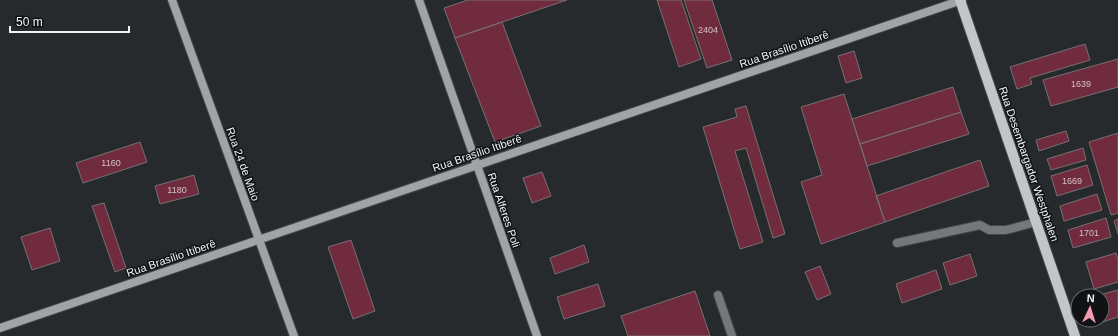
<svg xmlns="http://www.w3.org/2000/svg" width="1118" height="336" viewBox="0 0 1118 336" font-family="Arial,sans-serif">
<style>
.building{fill:#712b3f;stroke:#767071}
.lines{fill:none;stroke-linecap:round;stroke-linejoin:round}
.lane-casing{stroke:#434649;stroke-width:10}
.secondary-casing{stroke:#434649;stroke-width:10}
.primary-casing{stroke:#434649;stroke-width:12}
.lane{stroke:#757779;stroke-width:8}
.secondary{stroke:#a0a4a6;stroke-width:8}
.primary{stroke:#c1c6c9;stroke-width:10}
.labels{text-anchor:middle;stroke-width:3;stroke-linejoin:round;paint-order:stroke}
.number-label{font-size:9px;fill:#d2c2c8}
.street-label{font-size:11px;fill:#f2f5f6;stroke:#101214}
</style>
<rect width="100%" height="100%" fill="#262a2d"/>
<path class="building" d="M468,0H567L455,38L444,8Z
M657,0H681L701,59L679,67Z
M684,0H712L732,60L707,68Z
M502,22L541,126L495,142L455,38Z
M1085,44L1090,60L1030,78L1032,84L1017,89L1010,67Z
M854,51L862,78L846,83L838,56Z
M1118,59V87L1051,106L1043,80Z
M953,87L961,112L860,144L852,119Z
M844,94L885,222L821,244L801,182L822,175L801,107Z
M746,106L785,234L773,238L746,148L735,151L763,242L740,249L703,127L737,117L735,109Z
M961,112L969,134L867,166L860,144Z
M1066,131L1069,141L1039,151L1036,140Z
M1118,133V213L1111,215L1089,142Z
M140,142L147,162L83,183L76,163Z
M1083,148L1086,160L1051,170L1047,159Z
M980,160L989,186L885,222L876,196Z
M1087,165L1093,185L1057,196L1051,176Z
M542,172L551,196L532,203L523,178Z
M194,175L199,194L160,204L155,186Z
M1097,194L1102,210L1064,221L1060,206Z
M104,203L126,268L115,272L92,206Z
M1106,218L1111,237L1073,248L1068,230Z
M1118,219V234L1114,221Z
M50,228L60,261L32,270L21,237Z
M351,240L375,311L353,319L328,247Z
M584,245L589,262L555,274L550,258Z
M1116,253L1118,260V282L1094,289L1086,262Z
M970,254L977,276L950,285L943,263Z
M820,266L831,294L817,300L805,272Z
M936,270L942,289L902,303L896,284Z
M598,284L605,306L564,319L557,297Z
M1118,290V317L1099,323L1098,320H1102V296H1096Z
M695,291L710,336H628L621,316Z"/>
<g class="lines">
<g class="lane-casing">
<path id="lane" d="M897,243L980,225L989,230H1006L1036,222
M718,295L732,336"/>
</g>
<g class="secondary-casing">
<path id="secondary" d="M172,0L294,336
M419,0L537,336
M0,328L962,0"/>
</g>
<g class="primary-casing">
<path id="primary" d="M960,0L1075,336"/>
</g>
<use href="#lane" class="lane"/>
<use href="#secondary" class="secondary"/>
<use href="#primary" class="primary"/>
</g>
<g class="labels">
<g class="number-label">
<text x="708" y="33">2404</text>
<text x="1081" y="87">1639</text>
<text x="111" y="166">1160</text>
<text x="1072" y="184">1669</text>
<text x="177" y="193">1180</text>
<text x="1089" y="236">1701</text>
</g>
<g class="street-label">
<text transform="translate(784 49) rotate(-19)" y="4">Rua Brasílio Itiberê</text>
<text transform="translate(477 153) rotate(-19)" y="4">Rua Brasílio Itiberê</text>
<text transform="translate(243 164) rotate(70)" y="4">Rua 24 de Maio</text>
<text transform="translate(1029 164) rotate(71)" y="4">Rua Desembargador Westphalen</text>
<text transform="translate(504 210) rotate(71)" y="4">Rua Alferes Poli</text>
<text transform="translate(171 258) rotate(-19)" y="4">Rua Brasílio Itiberê</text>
</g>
</g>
<g transform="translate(1090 308) rotate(4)"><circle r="19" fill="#101214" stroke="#6a6d6e"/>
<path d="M0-3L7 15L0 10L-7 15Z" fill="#f29aaf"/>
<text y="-6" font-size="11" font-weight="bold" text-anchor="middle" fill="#f2f5f6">N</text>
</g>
<path d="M10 26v6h119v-6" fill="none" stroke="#f2f5f6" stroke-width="2"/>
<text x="16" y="26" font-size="12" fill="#f2f5f6" stroke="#101214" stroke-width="3" paint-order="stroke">50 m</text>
</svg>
